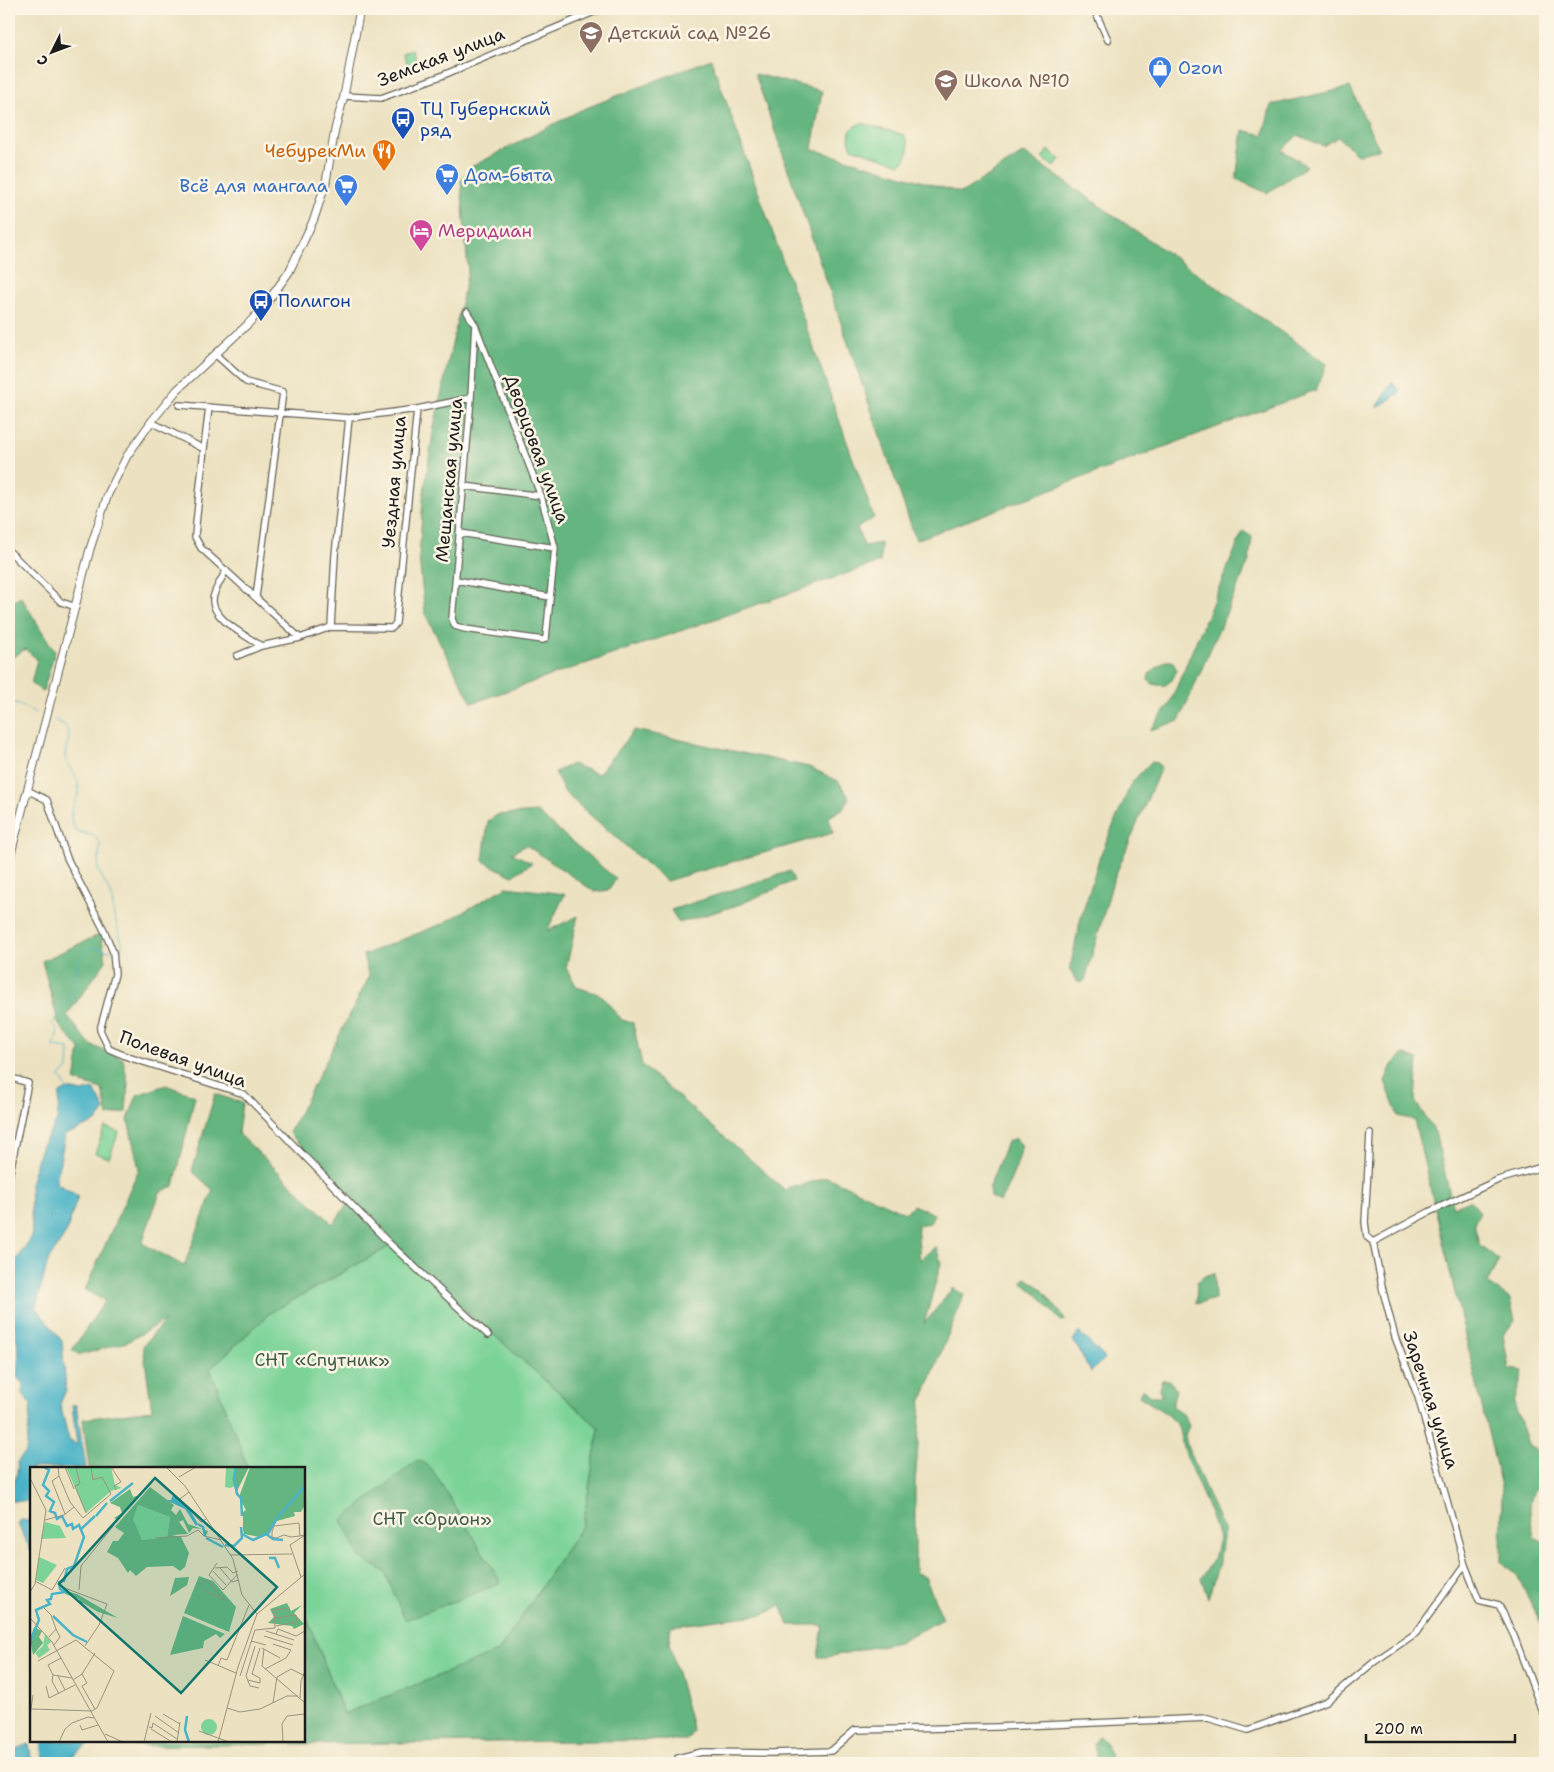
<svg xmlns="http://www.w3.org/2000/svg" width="1554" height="1772" viewBox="0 0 1554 1772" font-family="'Shantell Sans',sans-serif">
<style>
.green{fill:#7cd398;stroke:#4c785a}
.forest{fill:#65b580;stroke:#40684e}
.water{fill:#49b3c7;stroke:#326872}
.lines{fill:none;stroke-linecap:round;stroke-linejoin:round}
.stream{stroke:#49b3c7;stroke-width:1}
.river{stroke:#49b3c7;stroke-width:9}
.minor-casing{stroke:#656156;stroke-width:8}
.tertiary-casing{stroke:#656156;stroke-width:9}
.minor{stroke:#fff;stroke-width:5.5}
.tertiary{stroke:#fff;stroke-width:7}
.labels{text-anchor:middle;stroke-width:5;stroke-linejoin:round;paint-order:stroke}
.education-label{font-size:18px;fill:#785e54;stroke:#fcf5e5;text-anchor:start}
.street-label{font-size:18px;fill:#1c1c1c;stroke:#fcf5e5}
.shop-label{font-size:18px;fill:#366cbe;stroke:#fcf5e5;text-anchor:start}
.transit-label{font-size:18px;fill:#164399;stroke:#fcf5e5;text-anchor:start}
.food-label{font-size:18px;fill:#c56008;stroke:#fcf5e5;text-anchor:end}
.hotel-label{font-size:18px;fill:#b23c85;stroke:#fcf5e5;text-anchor:start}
.park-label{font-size:18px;fill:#3e5c47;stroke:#fcf5e5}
.inset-river{fill:none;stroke:#49b3c7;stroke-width:2.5}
.inset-road{fill:none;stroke:#99937f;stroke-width:1}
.view{fill:#0f766e;fill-opacity:0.15;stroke:#0f766e;stroke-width:2.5}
.inset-edge{fill:none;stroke:#1c1c1c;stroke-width:2.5}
</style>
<rect width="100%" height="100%" fill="#fcf5e5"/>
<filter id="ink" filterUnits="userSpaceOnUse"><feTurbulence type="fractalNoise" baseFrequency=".02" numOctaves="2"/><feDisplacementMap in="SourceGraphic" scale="10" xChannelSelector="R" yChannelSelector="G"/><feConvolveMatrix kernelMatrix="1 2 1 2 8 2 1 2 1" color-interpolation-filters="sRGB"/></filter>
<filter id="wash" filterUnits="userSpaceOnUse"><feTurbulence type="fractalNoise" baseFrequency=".0096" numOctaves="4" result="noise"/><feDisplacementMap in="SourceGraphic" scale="20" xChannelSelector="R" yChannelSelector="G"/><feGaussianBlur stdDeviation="1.12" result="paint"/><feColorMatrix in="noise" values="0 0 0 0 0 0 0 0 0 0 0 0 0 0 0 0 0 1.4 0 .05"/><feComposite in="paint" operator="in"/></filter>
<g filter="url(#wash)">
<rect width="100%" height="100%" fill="#ece2c1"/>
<path class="green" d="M412,49L418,64L409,68L403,53Z
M862,123L904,135C911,146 910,156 900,164L852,148L849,140L850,131L855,126Z
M1048,150L1060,159L1054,167L1042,158Z
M105,1127L119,1132L109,1158L95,1153Z
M392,1245L599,1428L583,1524L495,1657L344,1714L304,1611V1468H248L210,1369L270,1313Z"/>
<path class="forest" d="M711,59L874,518L857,528L864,546L881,543L880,562L472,703L425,614L419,558L423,498L434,427L468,271L461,181L471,167L581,110Z
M755,74L822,91L812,149L961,193L1024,153L1327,364L1316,390L916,540Z
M1350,87L1379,149L1358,155L1338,137L1323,146L1298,135L1282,150L1307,166L1267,193L1236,179L1243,130L1263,135L1271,105Z
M1243,531L1252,537L1249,561L1179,721L1150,730L1169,705Z
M21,597L55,652L43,691L31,684L37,659L25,649L9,660V604Z
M1165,661H1172L1177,670L1172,680L1164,686L1153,684L1148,680L1149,674Z
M634,730L809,767L838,781L849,797L844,808L829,817L833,833L666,881L565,793L555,772L572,764L598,774Z
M1151,762L1157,763L1161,767L1113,881L1085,980L1081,983L1076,981L1070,969L1080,921L1100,856L1132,782Z
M537,812L616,879L608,890L595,892L526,845L512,853L532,863L512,876L483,861L488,821L497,815Z
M790,871L794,881L738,905L679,923L671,910Z
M506,887L565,894L547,931L578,916L566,968L577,987L601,995L622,1020L633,1023L642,1065L785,1190L827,1177L905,1213L913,1205L934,1214L930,1223L917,1225L920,1260L936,1246L941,1263L924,1324L953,1288L964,1295L921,1403L915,1484V1572L925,1577L943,1619L898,1642L827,1657H818L823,1625H789L781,1605L765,1614L671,1626L669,1643L693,1731L687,1740L117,1746V1741H304V1611L344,1714L499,1651L583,1524L599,1428L392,1245L270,1313L210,1369L248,1468H89L83,1419L152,1410L143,1346L165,1320L127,1342L80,1355L72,1350L105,1301L85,1290L139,1169L128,1120L137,1095L166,1085L195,1096L174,1186L160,1192L142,1243L184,1266L213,1190L192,1171L215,1094L242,1103L238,1133L333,1224L352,1198L289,1133L369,977L363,955L444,923Z
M101,934L106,961L67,1015L89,1044L123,1059L128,1084L126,1112L108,1116L102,1089L75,1081L80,1049L59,1025L42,961Z
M1403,1054L1418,1060L1415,1101L1435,1132L1453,1207L1470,1200L1480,1212L1474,1223L1479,1244L1499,1260L1487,1283L1510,1299L1515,1321L1503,1335L1509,1369L1523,1371L1514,1403L1528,1444L1542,1455H1545V1480C1524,1494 1530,1516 1534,1537L1545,1542V1632L1516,1573L1501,1562L1502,1491L1414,1120L1398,1116L1385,1081L1392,1065Z
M1015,1138L1021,1144C1023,1155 1006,1191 1000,1202L990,1197L989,1187L1007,1142Z
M1214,1273L1215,1299L1196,1304L1197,1282L1205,1276Z
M1026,1278L1041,1288L1066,1320L1061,1321C1046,1305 1040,1295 1021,1282Z
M1162,1380H1170L1176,1390L1173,1400V1407L1183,1414L1189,1426L1185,1435L1187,1446L1224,1531L1220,1559L1208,1599L1201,1578L1214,1559L1219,1538L1207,1505L1185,1455L1178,1426L1165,1413L1139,1396L1142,1389L1150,1396H1162L1159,1389Z
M418,1461L423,1462L432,1469L500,1581L499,1584L405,1620L385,1572L360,1557L342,1520L415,1462Z
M1099,1736L1104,1740L1113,1763H1098L1094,1744Z"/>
<path class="water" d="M1392,382L1401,392L1377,408Z
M67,1089L83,1092L94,1089L105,1110L96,1122L65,1135L56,1183L78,1196L66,1233L48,1261L36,1307L62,1341L66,1390L60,1404L69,1440L77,1445L72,1405H76L86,1468H31V1501H9C9,1487 20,1476 17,1462L26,1452L31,1405L22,1392L23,1384L17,1377L19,1351L9,1299V1272L32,1236L30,1184L41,1147L57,1121L60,1093Z
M1079,1332L1105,1358L1091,1372L1073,1340Z
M21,1520L31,1521V1551L18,1524Z
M41,1741H92L73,1756L71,1763H53L43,1760Z
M29,1744L32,1763H9V1752Z"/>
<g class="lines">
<path class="stream" d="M9,690L13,702L36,713
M55,720L65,725C66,728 69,732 69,736C69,742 65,749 65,755C66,766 75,773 78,783C83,802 62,807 76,831L95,836L100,844L98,870L112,896L114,916L123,946L119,951H114
M67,1089L60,1076L68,1069L69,1049L54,1047L58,1030L52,1024L69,998L74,985L79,961L91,947L110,951"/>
<path class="river" d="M1491,1763L1494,1760L1499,1763"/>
</g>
</g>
<g filter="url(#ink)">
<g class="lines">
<g class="minor-casing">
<path id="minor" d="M1094,9L1108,40
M344,96L381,98L441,76L601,9
M467,312L475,325L541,496L555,548L546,638L543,640L465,629L455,626L452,619L471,398L475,325
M215,354L246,382L283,392L256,597
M179,405L349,418L417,409L396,623L392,628L331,627L300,638L261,646L237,656
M417,409L471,398
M151,422L204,449L196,524L195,537L201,548L300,638
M204,449L209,407
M464,486L541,496
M460,533L555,548
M9,551L61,602L76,607
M226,570C222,579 214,590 213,599C211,619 247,636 261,646
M456,580L550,597
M331,627L335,555L349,418
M27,790L47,800L67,858L104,930L113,952L115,974L100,1030L109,1049L128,1057L244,1094L388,1242L488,1335
M9,1077L28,1083L9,1177
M1370,1133L1365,1222L1367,1237L1373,1242
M1545,1166L1498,1180L1429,1212L1373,1242L1383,1291L1395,1337L1418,1397L1465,1565L1479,1600L1499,1605L1514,1636L1539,1703L1545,1716
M678,1758L702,1752L772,1753L831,1751L855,1730L996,1727L1208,1718L1248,1730L1327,1701L1374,1662L1416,1633L1465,1565"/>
</g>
<g class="tertiary-casing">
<path id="tertiary" d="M9,861L90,549L108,494L127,456L151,422L177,390L247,325L263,308L289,272L314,219L326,182L335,129L344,96L360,9"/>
</g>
<use href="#minor" class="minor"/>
<use href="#tertiary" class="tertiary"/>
</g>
</g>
<defs>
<g id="school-pin" transform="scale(1.25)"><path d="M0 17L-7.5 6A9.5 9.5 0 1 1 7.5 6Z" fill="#8d6e63" stroke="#fcf5e5"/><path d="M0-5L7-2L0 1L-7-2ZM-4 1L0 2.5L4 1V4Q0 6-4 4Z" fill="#fff"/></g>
<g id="shop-pin" transform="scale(1.25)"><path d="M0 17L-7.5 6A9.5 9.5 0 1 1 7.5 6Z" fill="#3f7fe0" stroke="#fcf5e5"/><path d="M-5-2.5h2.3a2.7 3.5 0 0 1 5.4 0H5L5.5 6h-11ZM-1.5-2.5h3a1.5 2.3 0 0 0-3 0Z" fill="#fff"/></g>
<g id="bus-pin" transform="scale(1.25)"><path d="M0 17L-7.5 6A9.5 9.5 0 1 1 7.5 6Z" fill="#1a4fb4" stroke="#fcf5e5"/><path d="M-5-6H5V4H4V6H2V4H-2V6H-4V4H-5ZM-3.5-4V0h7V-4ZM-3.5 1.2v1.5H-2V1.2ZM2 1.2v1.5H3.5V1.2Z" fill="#fff"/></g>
<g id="restaurant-pin" transform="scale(1.25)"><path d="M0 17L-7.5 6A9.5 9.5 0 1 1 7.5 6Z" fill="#e8710a" stroke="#fcf5e5"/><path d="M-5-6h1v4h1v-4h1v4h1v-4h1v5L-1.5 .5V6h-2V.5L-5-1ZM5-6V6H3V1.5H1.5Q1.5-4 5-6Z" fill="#fff"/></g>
<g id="supermarket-pin" transform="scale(1.25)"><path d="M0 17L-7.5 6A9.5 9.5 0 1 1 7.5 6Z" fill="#3f7fe0" stroke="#fcf5e5"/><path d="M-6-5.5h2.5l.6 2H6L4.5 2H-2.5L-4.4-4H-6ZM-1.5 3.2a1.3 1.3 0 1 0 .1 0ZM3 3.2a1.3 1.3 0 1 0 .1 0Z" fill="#fff"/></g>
<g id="hotel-pin" transform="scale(1.25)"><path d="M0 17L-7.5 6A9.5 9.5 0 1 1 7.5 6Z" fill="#d1479c" stroke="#fcf5e5"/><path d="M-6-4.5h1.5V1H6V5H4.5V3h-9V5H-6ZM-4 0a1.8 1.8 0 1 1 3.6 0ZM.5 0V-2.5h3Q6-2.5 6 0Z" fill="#fff"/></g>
</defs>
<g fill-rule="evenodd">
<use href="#school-pin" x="591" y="33"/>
<use href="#shop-pin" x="1160" y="68"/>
<use href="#school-pin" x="946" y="81"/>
<use href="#bus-pin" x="403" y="119"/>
<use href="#restaurant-pin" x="384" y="151"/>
<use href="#supermarket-pin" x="447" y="175"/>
<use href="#supermarket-pin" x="346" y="186"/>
<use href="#hotel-pin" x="421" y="231"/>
<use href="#bus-pin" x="261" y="301"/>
</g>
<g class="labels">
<g class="education-label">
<text x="608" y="39">Детский сад №26</text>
<text x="964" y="87">Школа №10</text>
</g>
<g class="street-label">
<text transform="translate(441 57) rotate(-21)" y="6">Земская улица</text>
<text transform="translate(537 449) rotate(70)" y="6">Дворцовая улица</text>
<text transform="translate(449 480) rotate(-85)" y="6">Мещанская улица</text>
<text transform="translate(394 482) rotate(-85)" y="6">Уездная улица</text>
<text transform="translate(183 1059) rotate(20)" y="6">Полевая улица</text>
<text transform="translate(1431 1400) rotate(72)" y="6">Заречная улица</text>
</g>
<g class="shop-label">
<text x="1178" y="74">Ozon</text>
<text x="464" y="181">Дом-быта</text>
<text x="328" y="192" text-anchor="end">Всё для мангала</text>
</g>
<g class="transit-label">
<text x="420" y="115">ТЦ Губернский<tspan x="420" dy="21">ряд</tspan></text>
<text x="278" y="307">Полигон</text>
</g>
<g class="food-label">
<text x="366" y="157">ЧебурекМи</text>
</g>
<g class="hotel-label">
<text x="438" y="237">Меридиан</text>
</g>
<g class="park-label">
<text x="322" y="1366">СНТ «Спутник»</text>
<text x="432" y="1525">СНТ «Орион»</text>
</g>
</g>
<g transform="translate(30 1467)">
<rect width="275" height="275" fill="#ece2c1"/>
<path d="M36,0H81L85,18L92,21L81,24L56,46ZM196,0H206L202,12L205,19L200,21L195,20ZM108,38L140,50L137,70L112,73L102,52ZM15,55L30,59L36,71L11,72ZM9,90L27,98L13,116L6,113ZM15,167L21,175L17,178L20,183L9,191L5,186L13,179ZM171 260a8 8 0 1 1 16 0a8 8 0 1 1-16 0Z" fill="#7cd398"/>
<path d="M206,0H219L206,26L202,12ZM220,0H275V38L271,45H264L265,49L247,54L240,65L230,70L214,67L213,63V45L216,43L209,30ZM120,20L144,38L141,43L146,48L150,42L158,57L178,64L176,69L173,62L163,61L159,66L153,53L149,55L158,67L142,68L151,70L159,86L155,100L150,104L143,99L117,100L106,109L100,103L98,106L88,91L77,85L83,74H88L94,66L85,60ZM108,38L140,50L137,70L112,73L103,52ZM100,22L103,30L110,28L88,53L84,51L92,46L90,40L80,36ZM169,109L183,114L206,140L199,165L154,146ZM159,110L157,118L140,129L145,111ZM36,124L47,127L88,151L68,145L53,136L51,137L49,132L35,127ZM257,136L261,144L272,138L264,146L274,157L264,162L262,159L238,156L244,150L240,142ZM153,149L195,167L190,171L186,167L174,174L173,181L140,188ZM4,160L12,164L9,170L13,176L3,188L0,172Z" fill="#65b580" fill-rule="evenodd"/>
<path d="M143,28L159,41L168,57L166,59L155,42L136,33H141Z" fill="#49b3c7"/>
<path class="inset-river" d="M206,0L204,10L207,27L211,31L212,49M80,34L103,16M66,49L77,36M168,57L173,60L175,69M50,63L65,49M212,67L223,73L236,67L243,72L253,73M238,67L247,51L275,19M176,71L193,80M195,78L204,79L212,71L211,60M239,91H245L249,101M23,149L43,168L57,175M0,175L9,153L6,143L20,137L17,133L21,132L22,127L35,125L30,122L29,115L34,114L37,102L44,99L54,70L49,58L43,62L42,57L37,59L32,49L27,52L25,46L20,44L24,35L16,29L19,24L13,18L19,3L14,0M157,249L155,263L159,275"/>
<path class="inset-road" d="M28,0L29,9L22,14L35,47M35,0L44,22M46,0L50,17L45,19L56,46M81,0L91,15L84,19L86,23M136,0L155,19L203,92L212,128L227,147M29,9L40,35L53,51L81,27L72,10L63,13L61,0M149,10L166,0M0,11L16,43L5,117L0,125M159,25L150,32L171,55L176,52M15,53L34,48L44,40M270,69L269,56L244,59L242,65V70L246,71L254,68L261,70L270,69L274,68L275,69M125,71L157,69L168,63L174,69L191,73M200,88L262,87M187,96L179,108L193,123L208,107M185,101L197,100L203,106L208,104M190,101L202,115L209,113M183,104L196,118M271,110L260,78L275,68M5,114L22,123L35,101M32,120L77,137L69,158L55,179M49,123L51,99L84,58M195,133L176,113L169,118L175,124L179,126L195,133H196M13,140L21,148L26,162L19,170M0,151L22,175L78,275M245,151L266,148L267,155L246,159M236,164L264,173M246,167L248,162L266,169L275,164M234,169L263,178M221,174L236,178M24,178L30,170L26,162M225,179L216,209L220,219L229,221M232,181L250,191M234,182L232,199L275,236M31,191L18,198L23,208L42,211M175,193L206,206M188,199L191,191L197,193L219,138M235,202L256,191L261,183L243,177M52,207L57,216L52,219L65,242M23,208L22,214L29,227M28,209L35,223M210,209L225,163L245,161L244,143L260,141M43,213L52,207L65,186M218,213L230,216V211L222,207L230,181M16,219L19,231L45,218M270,231L271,214L275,204M243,236L247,210L261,202L275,209M197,241L210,245L230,242L257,229H268M2,242L62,244L67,241L84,204L46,173L8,194M133,247L150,257M0,249L3,228M125,249L149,266M50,258L52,263L68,258M119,260L122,261L123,256L147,272M121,262L142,275M169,264L199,275M75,267L93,275M29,275L35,262L42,256L58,250L64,251M114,275L121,246M147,275L150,255M188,275L208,200L227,147L275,107M253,275L252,257L257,249L275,247"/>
<path class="view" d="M125,11L247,120L151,226L29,117Z"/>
<rect width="275" height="275" class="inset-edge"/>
</g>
<rect width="1554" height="1772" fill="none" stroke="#fcf5e5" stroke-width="30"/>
<g transform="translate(52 52) rotate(228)" stroke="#fcf5e5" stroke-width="4" paint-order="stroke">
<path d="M0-4L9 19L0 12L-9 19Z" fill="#1c1c1c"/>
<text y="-8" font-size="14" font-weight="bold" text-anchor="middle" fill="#1c1c1c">С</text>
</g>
<path d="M1366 1734v8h149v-8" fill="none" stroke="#1c1c1c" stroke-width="2.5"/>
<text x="1374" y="1734" font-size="15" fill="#1c1c1c" stroke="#fcf5e5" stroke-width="4" paint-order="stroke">200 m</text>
</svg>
